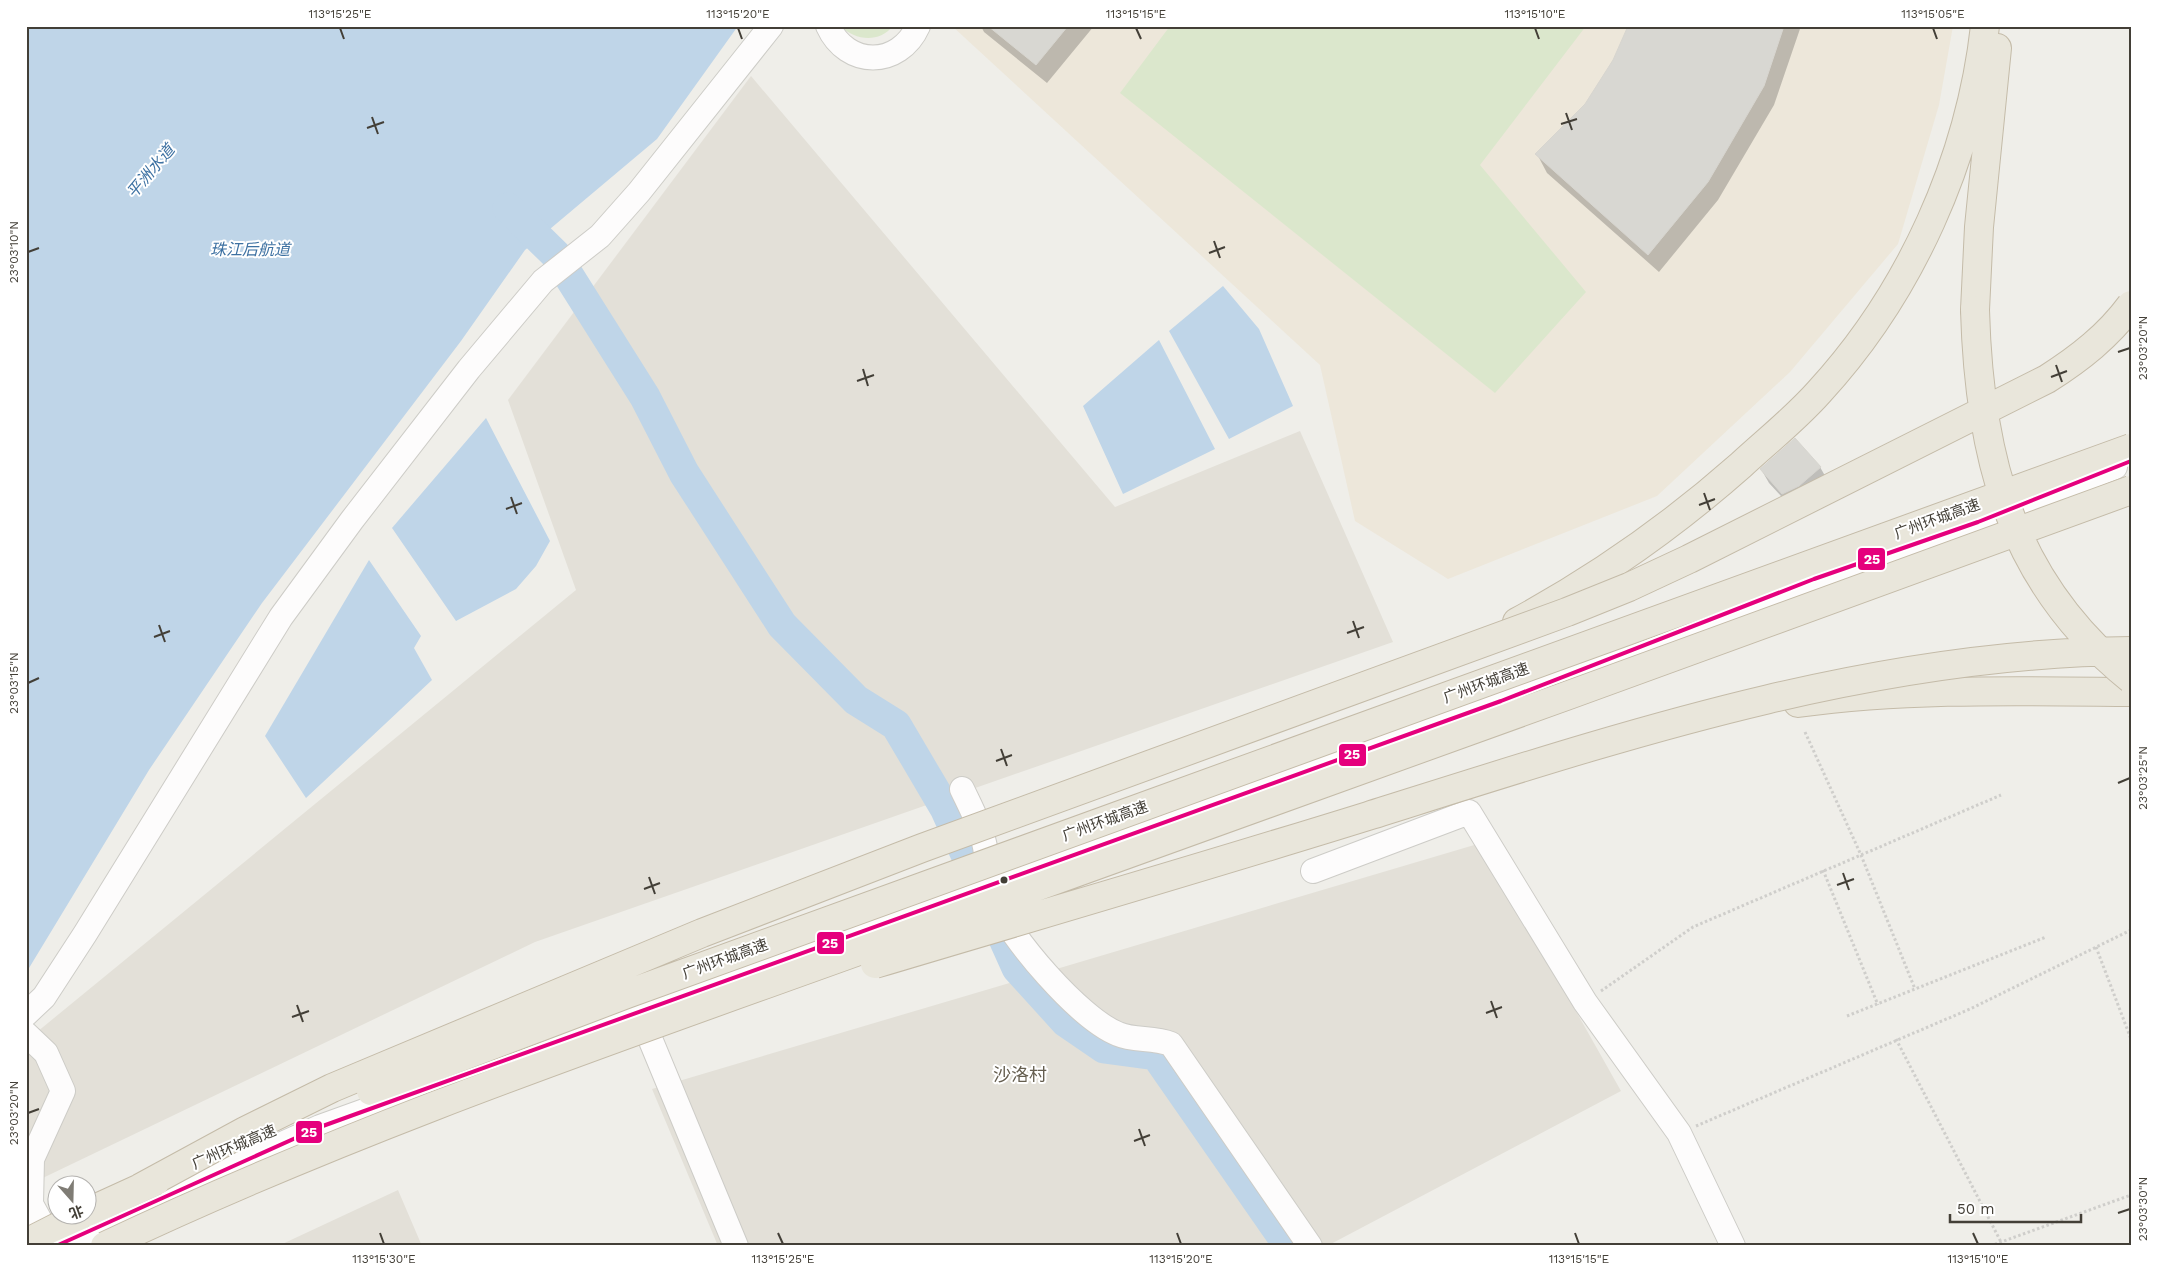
<svg xmlns="http://www.w3.org/2000/svg" width="2157" height="1272" viewBox="0 0 2157 1272" font-family="'Work Sans','Noto Sans SC',sans-serif">
<style>
.residential{fill:#e3e0d8}
.commercial{fill:#ede7da}
.green{fill:#dbe7cc}
.water{fill:#bfd5e8}
.shadow{fill:#0003}
.lines{fill:none;stroke-linecap:round;stroke-linejoin:round}
.river{stroke:#bfd5e8;stroke-width:31}
.building{fill:#d8d7d2;stroke:#d7d5cf}
.minor-casing{stroke:#cdccc7;stroke-width:26}
.highway-casing{stroke:#c4bba8;stroke-width:30}
.path{stroke:#cfcecb;stroke-width:3;stroke-dasharray:2.5 2.5;stroke-linecap:butt}
.minor{stroke:#fdfcfc;stroke-width:24}
.highway{stroke:#e9e6db;stroke-width:28}
.highway-bridge-casing{stroke:#c4bba8;stroke-width:30;stroke-linecap:butt}
.highway-bridge{stroke:#e9e6db;stroke-width:28}
.bus-1-casing{stroke:#fff;stroke-width:8}
.bus-1{stroke:#e5007d;stroke-width:4}
.ticks{fill:none;stroke:#433f37;stroke-width:2}
.bus-dot{fill:#433f37;stroke:#fff;stroke-width:2}
.labels{text-anchor:middle;stroke-width:4;stroke-linejoin:round;paint-order:stroke}
.street-label{font-size:15px;fill:#433f37;stroke:#fff}
.water-label{font-size:16px;font-style:italic;fill:#3d71a2;stroke:#fff}
.quarter-label{font-size:18px;fill:#655e4f;stroke:#fff}
.line-badge{stroke:#fff;stroke-width:2}
.badge-label{font-size:14px;text-anchor:middle;font-weight:bold;fill:#fff}
.neatline{fill:none;stroke:#433f37;stroke-width:2}
.ticks-label{font-size:12px;text-anchor:middle;fill:#433f37}
</style>
<rect width="100%" height="100%" fill="#efeee9"/>
<path class="residential" d="M751,76L1115,507L1300,431L1393,642L535,942L26,1186V1041L576,590L508,400Z
M1481,843L1621,1091L1327,1246H718L652,1089Z
M398,1190L422,1246H278Z"/>
<path class="commercial" d="M952,26H1953L1939,105L1898,244L1790,372L1657,496L1448,579L1355,521L1320,365Z"/>
<path class="green" d="M840,26H893C878,44 855,40 840,26Z
M1170,26H1586L1480,165L1586,292L1495,393L1120,93Z"/>
<path class="water" d="M26,26H738L657,139L525,250L461,341L262,603L149,770L26,973Z
M1223,286L1259,329L1293,406L1229,439L1169,331Z
M1159,340L1215,449L1123,494L1083,406Z
M486,418L550,541L536,566L516,589L456,621L392,528Z
M369,560L421,636L414,648L432,680L306,798L265,736Z"/>
<path class="shadow" d="M981,26H1094L1047,83L984,32Z
M1629,26H1801L1774,105L1718,200L1659,272L1547,173L1537,154L1586,105L1614,61Z
M1820,467L1828,481L1791,507L1769,483L1761,469Z"/>
<g class="lines">
<path class="river" d="M508,208L555,254L645,397L684,473L782,625L856,700L896,725L945,808L1017,968L1066,1022L1104,1048L1156,1055L1289,1246"/>
</g>
<path class="building" d="M988,26H1068L1036,65Z
M1628,26H1784L1764,86L1708,182L1648,255L1535,154L1585,104L1613,60Z
M1795,438L1821,467L1799,486L1782,494L1760,469Z"/>
<g class="lines">
<g class="minor-casing">
<path id="minor" d="M828,26C847,68 899,68 918,26
M962,789C972,810 983,830 986,853C988,868 987,884 993,898C1009,937 1080,1019 1118,1034C1134,1041 1153,1037 1171,1044L1310,1246
M1313,871L1469,812L1585,1002L1679,1133L1733,1246
M639,1012L736,1246
M26,1014L44,997L85,934L281,617L352,520L469,369L543,281L600,236L639,192L771,26
M26,1034L46,1053L63,1091L32,1159L31,1204L54,1246
M56,1246L320,1127L1501,701L1814,579L1978,522L2115,467"/>
</g>
<g class="highway-casing">
<path id="highway" d="M1975,310L1979,227L1997,48
M1517,622C1598,578 1672,526 1741,465C1767,441 1795,419 1819,392C1910,293 1970,160 1985,26
M1798,703C1908,688 2020,691 2131,692"/>
</g>
<path class="path" d="M1805,732L1861,855L1915,989
M1823,870L1878,1005
M2096,947L2131,1039
M1601,991L1693,927L2001,795
M1847,1016L2046,937
M1896,1039L2001,1242
M1696,1126L1970,1009L2131,930
M1990,1246L2131,1195"/>
<use href="#minor" class="minor"/>
<use href="#highway" class="highway"/>
<g class="highway-bridge-casing">
<path id="highway-bridge" d="M1975,310C1979,457 2011,583 2131,679
M875,964C1039,915 1204,867 1368,816C1616,738 1868,653 2131,651
M371,1091L627,994L2131,448
M140,1188L245,1131L332,1088L702,933L922,848L1567,612L1629,587L1689,559L2047,379C2080,358 2108,336 2131,305
M88,1212L156,1181
M26,1243L83,1214
M105,1246C370,1120 650,1027 925,927C1327,782 1730,638 2131,490"/>
</g>
<use href="#highway-bridge" class="highway-bridge"/>
<g class="bus-1-casing">
<path id="bus-1" d="M56,1246L320,1127L1501,701L1814,579L1978,522L2131,461"/>
</g>
<use href="#bus-1" class="bus-1"/>
</g>
<path class="ticks" d="M340,28L344,39M738,28L742,39M1136,28L1141,39M1535,28L1539,39M1933,28L1937,39M1566,113L1572,130M372,117L378,134M1561,124L1577,119M367,128L384,122M1214,241L1220,258M28,252L39,248M1209,253L1225,247M2118,352L2130,348M2056,365L2062,382M863,369L868,386M2051,377L2067,371M857,381L874,375M1704,493L1710,510M511,497L517,514M1699,505L1715,499M506,509L522,503M1353,621L1359,638M159,625L165,642M1347,633L1364,627M154,637L170,631M28,683L39,678M1001,749L1007,766M996,761L1012,755M2118,783L2130,778M1843,873L1849,890M649,877L655,894M1837,885L1854,879M644,889L660,883M1491,1001L1497,1018M297,1005L303,1022M1486,1013L1502,1007M292,1017L309,1011M28,1113L39,1109M1139,1129L1145,1146M1134,1141L1150,1135M2118,1213L2130,1209M380,1233L384,1244M778,1233L783,1244M1177,1233L1181,1244M1575,1233L1579,1244M1973,1233L1978,1244"/>
<circle class="bus-dot" cx="1004" cy="880" r="4.5"/>
<g class="labels">
<g class="street-label">
<text transform="translate(1937 519) rotate(-20)" y="5">广州环城高速</text>
<text transform="translate(1486 683) rotate(-20)" y="5">广州环城高速</text>
<text transform="translate(1105 821) rotate(-20)" y="5">广州环城高速</text>
<text transform="translate(725 959) rotate(-20)" y="5">广州环城高速</text>
<text transform="translate(234 1147) rotate(-23)" y="5">广州环城高速</text>
</g>
<g class="water-label">
<text transform="translate(150 171) rotate(-50)" y="6">平洲水道</text>
<text x="250" y="255">珠江后航道</text>
</g>
<g class="quarter-label">
<text x="1020" y="1081">沙洛村</text>
</g>
</g>
<g class="line-badge">
<rect x="1857" y="547" width="29" height="24" rx="5" fill="#e5007d"/>
<rect x="1338" y="743" width="29" height="24" rx="5" fill="#e5007d"/>
<rect x="816" y="931" width="29" height="24" rx="5" fill="#e5007d"/>
<rect x="295" y="1120" width="28" height="24" rx="5" fill="#e5007d"/>
</g>
<g class="badge-label">
<text x="1872" y="564">25</text>
<text x="1352" y="759">25</text>
<text x="830" y="948">25</text>
<text x="309" y="1137">25</text>
</g>
<rect width="2157" height="1272" fill="none" stroke="#ffffff" stroke-width="55"/>
<g transform="translate(72 1200) rotate(160)"><circle r="24" fill="#ffffff" stroke="#b4b2af"/>
<path d="M0-4L9 19L0 12L-9 19Z" fill="#7f7c75"/>
<text y="-8" font-size="14" font-weight="bold" text-anchor="middle" fill="#433f37">北</text>
</g>
<path d="M1950 1214v8h131v-8" fill="none" stroke="#433f37" stroke-width="2.5"/>
<text x="1957" y="1214" font-size="15" fill="#433f37" stroke="#ffffff" stroke-width="4" paint-order="stroke">50 m</text>
<rect x="28" y="28" width="2102" height="1216" class="neatline"/>
<g class="ticks-label">
<text x="340" y="18">113°15'25"E</text>
<text x="738" y="18">113°15'20"E</text>
<text x="1136" y="18">113°15'15"E</text>
<text x="1535" y="18">113°15'10"E</text>
<text x="1933" y="18">113°15'05"E</text>
<text transform="translate(14 252) rotate(-90)" y="4">23°03'10"N</text>
<text transform="translate(2143 348) rotate(-90)" y="4">23°03'20"N</text>
<text transform="translate(14 683) rotate(-90)" y="4">23°03'15"N</text>
<text transform="translate(2143 778) rotate(-90)" y="4">23°03'25"N</text>
<text transform="translate(14 1113) rotate(-90)" y="4">23°03'20"N</text>
<text transform="translate(2143 1209) rotate(-90)" y="4">23°03'30"N</text>
<text x="384" y="1263">113°15'30"E</text>
<text x="783" y="1263">113°15'25"E</text>
<text x="1181" y="1263">113°15'20"E</text>
<text x="1579" y="1263">113°15'15"E</text>
<text x="1978" y="1263">113°15'10"E</text>
</g>
</svg>
